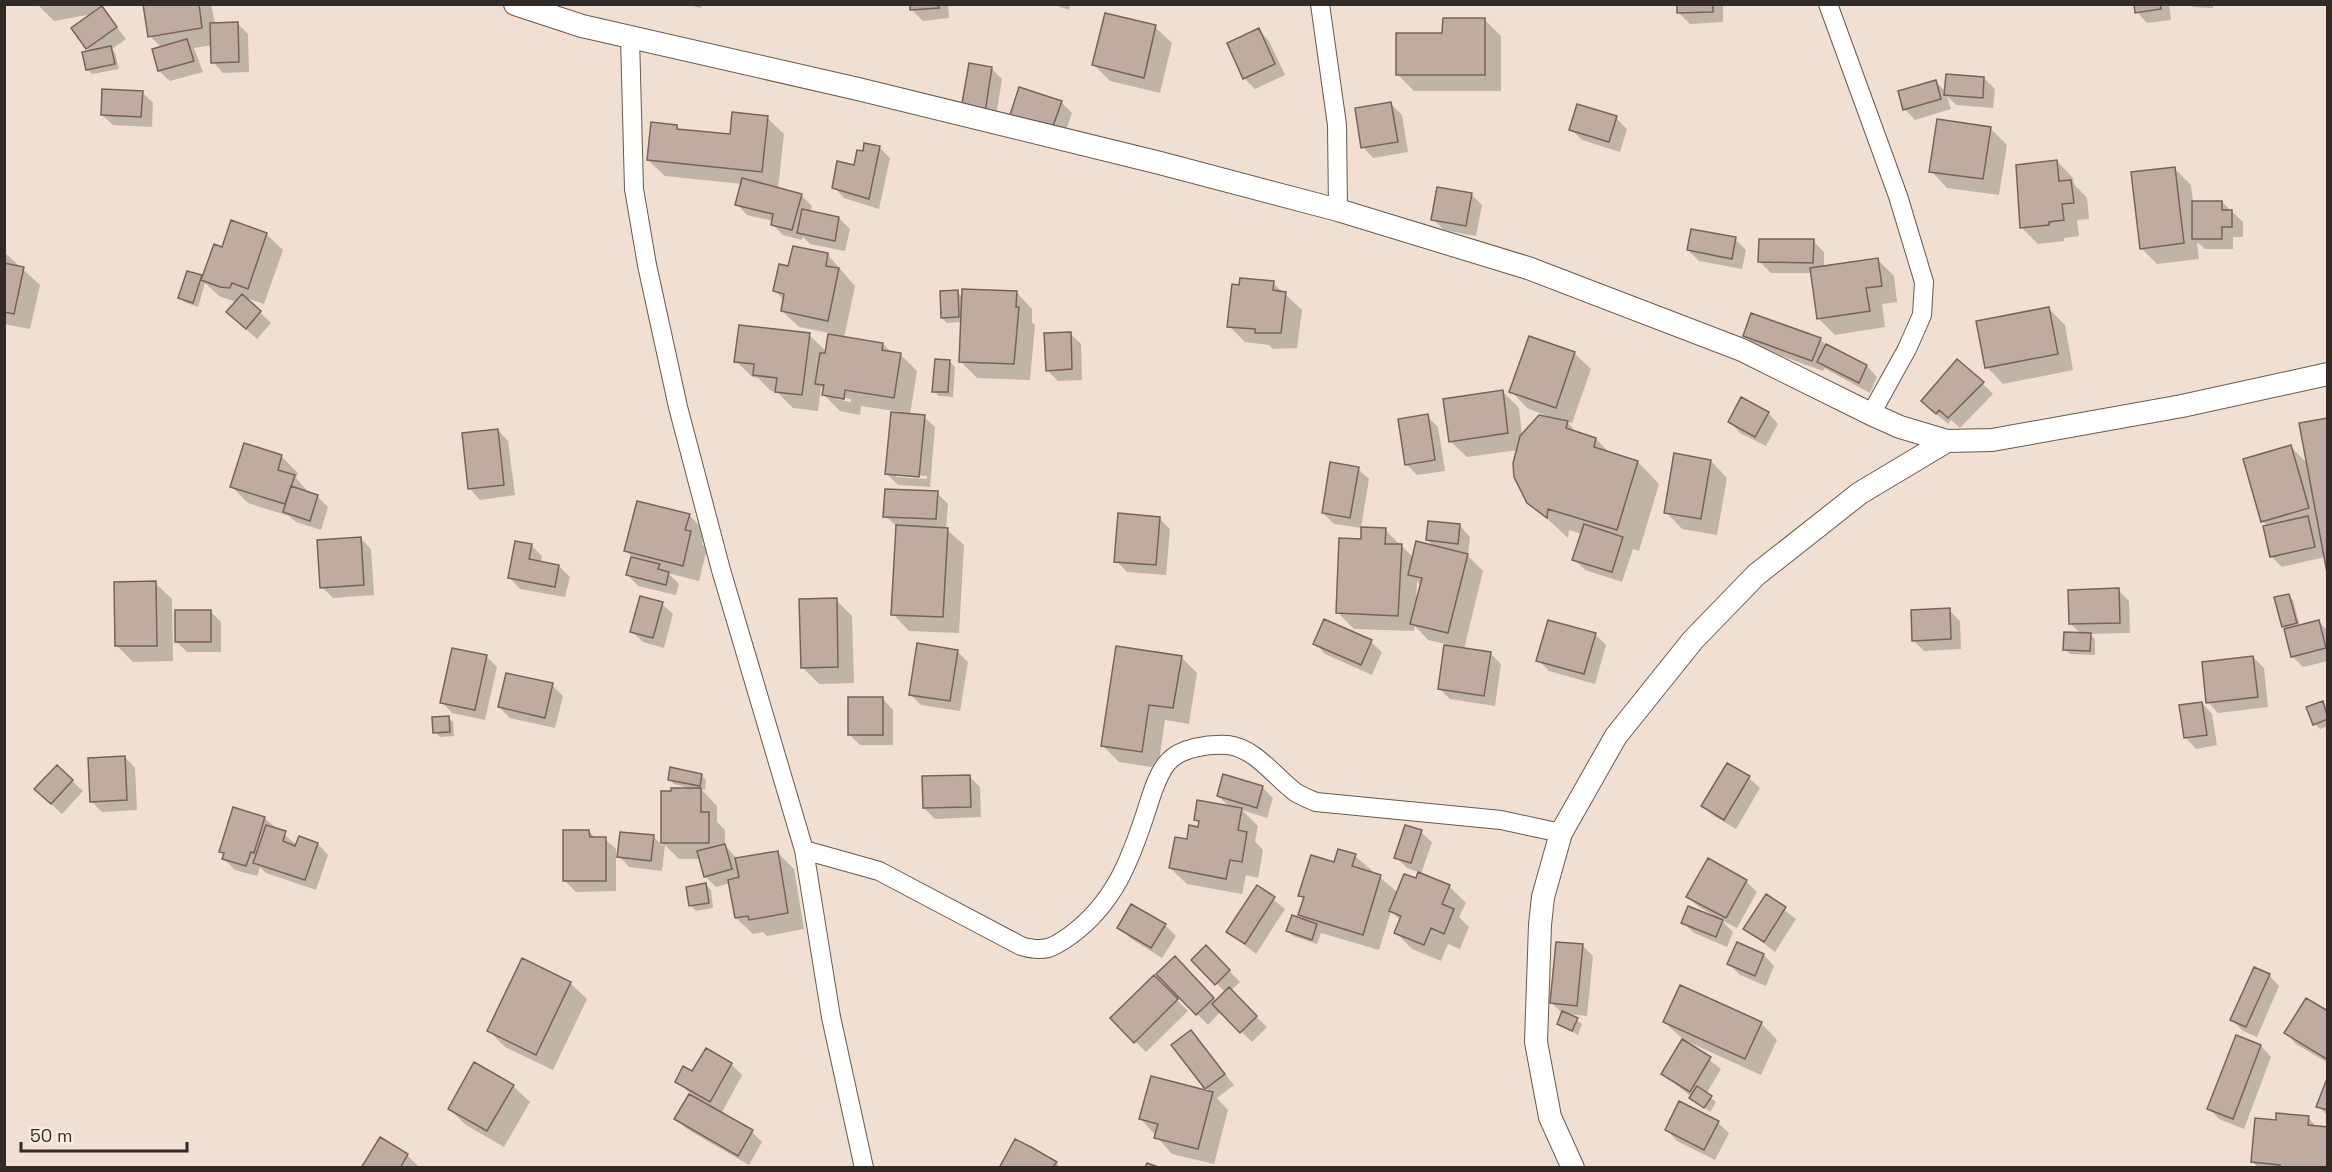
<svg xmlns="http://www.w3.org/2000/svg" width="2332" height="1172" viewBox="0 0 2332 1172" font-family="'Space Grotesk',sans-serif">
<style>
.shadow{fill:#0003;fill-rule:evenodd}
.building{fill:#c0aba3;stroke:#76635b;stroke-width:1.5}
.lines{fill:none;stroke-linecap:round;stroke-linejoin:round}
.minor-casing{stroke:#685a4d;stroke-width:20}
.tertiary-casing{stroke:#685a4d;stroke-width:24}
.minor{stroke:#fff;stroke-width:18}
.tertiary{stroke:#fff;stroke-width:22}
</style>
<rect width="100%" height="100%" fill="#f1e0d1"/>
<path class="shadow" d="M37,4H99L126,39L112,49L115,53L119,69L92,74L87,69L91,52L87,48L93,14L54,21Z
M145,4H211L215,24L237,23L248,34L249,72L223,73L213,62L212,45L194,48L203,72L170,81L159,71L162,48L150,36Z
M684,4H701V8Z
M911,4H948L949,18L923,21L912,10Z
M1052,4H1070L1069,10Z
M1678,4H1723V22L1690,24L1679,13Z
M2135,4H2169L2171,20L2147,23L2137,12Z
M2190,4H2213V8L2193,7Z
M1485,20L1501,36V91H1414L1398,75L1444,35Z
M1155,27L1172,43L1160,93L1110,81L1094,65Z
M1259,30L1269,41L1285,75L1255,89L1244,78Z
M991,68L1002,79L995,123L973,120Z
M1984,78L1995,89L1993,108L1956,105L1947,96L1951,109L1915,120L1905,109L1936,82L1946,92Z
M142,92L153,103L152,127L113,125L102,115Z
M1061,102L1072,113L1063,139L1023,126Z
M1391,104L1402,115L1408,152L1373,158L1363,147Z
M767,118L784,134L778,189L801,195L812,206L810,212L839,218L850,229L845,251L810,244L803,237L802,240L783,235L772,224L773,221L747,215L737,204L742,184L665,176L648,160L676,126L681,131L731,136Z
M1616,118L1627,129L1620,152L1582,140L1571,129Z
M1990,128L2007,145L1999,195L1947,188L1931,171Z
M879,147L890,158L879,209L844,198L834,187L855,167L864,153Z
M2057,161L2073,178L2074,184L2087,198L2089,219L2077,220L2079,236L2064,238V241L2038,244L2022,228Z
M2174,168L2191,185L2193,202H2222L2243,222V237H2233V249H2205L2197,242L2199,259L2157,264L2141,248Z
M1471,194L1482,205L1476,236L1444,230L1433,219Z
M266,234L283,250L264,304L249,299L248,301L271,323L257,339L238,322L236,302L219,296L205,283L198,307L184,302L179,297L201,277L203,279L223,248Z
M1735,239L1746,250L1742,269L1699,261L1688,250Z
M1813,241L1824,252V267L1877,259L1894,276L1897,302L1882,304L1885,327L1835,335L1818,318L1812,273H1771L1760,262Z
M4,252L40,285L30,329L4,324Z
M827,254L855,286L844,338L883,344L892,353L901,355L917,371L910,415L924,417L935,427L930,487L898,485L887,474L901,412L861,406L860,415L840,411L824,395L825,391L821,387L818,411L793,408L777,392L771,391L758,378L752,377L736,361L809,335L827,352L830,333L799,327L782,311L785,301L775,291L789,268ZM833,396L851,399V402L836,399ZM896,474L927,476V479L896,477Z
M1273,283L1302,310L1297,348L1273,349L1269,345L1245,342L1229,326Z
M957,292L963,298L1016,292L1032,309V322L1035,325L1030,380L977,378L961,362L962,322L947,323L942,318Z
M2048,308L2065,325L2073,370L2003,384L1987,367Z
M1070,333L1081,344L1082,380L1058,381L1047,370Z
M1745,335L1820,339L1828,347L1867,366L1877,377L1870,393L1824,368L1823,371L1755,346Z
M1574,353L1591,369L1572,423L1566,421L1578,434L1596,439L1611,454L1638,462L1659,484L1639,551L1633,549L1622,582L1585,570L1574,559L1582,534L1569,530L1568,538L1539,511L1518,450L1467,457L1450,441L1503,392L1519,408L1522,436L1560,421L1527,408L1511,391Z
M950,362L955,367L953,397L939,396L934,391Z
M1982,383L1993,394L1960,428L1951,420L1948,424L1934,412Z
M1768,413L1778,424L1766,446L1740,433L1730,422Z
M1427,416L1438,427L1445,471L1417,475L1406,464Z
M498,430L508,441L515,495L480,500L470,489Z
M2291,447L2308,464L2325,557L2282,567L2271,556L2268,527L2263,521Z
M281,456L298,473L296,478L310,494L317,496L328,507L321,530L296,522L289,516L248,503L232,487Z
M1711,461L1727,478L1717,535L1682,529L1666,512Z
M1358,469L1369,479L1361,528L1334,524L1323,513Z
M937,493L948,504L946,529L964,545L959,633L909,631L893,614L898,527L885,516Z
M689,515L705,531L702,544L707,549L699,581L668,573L679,584L676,595L638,586L628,575L632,557L626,550Z
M1159,518L1170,529L1166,575L1127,572L1116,561Z
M1460,526L1470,537L1468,556L1483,571L1464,649L1490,653L1501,664L1495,706L1450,699L1439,688L1446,644L1428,640L1415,626L1414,631L1354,629L1338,613L1362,540L1385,530L1414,558L1435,548L1427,539ZM1417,581L1421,586L1417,602H1416Z
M360,538L371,549L374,595L333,598L322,587Z
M531,545L542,556L541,563L559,566L570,577L565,597L520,589L510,578Z
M155,583L172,599L173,661L133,662L117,646Z
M2118,590L2129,601L2130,633L2090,634L2095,639V655L2070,654L2065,649L2081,634L2070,623Z
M2288,595L2293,600L2300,626L2318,621L2328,631V661L2303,667L2292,656L2287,630L2283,626Z
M836,600L852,616L854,683L819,684L803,668Z
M662,604L673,614L664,648L643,642L632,632Z
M1949,610L1960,621L1961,649L1924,651L1913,640Z
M210,611L221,622V652H187L176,641Z
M1595,634L1606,645L1595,684L1549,671L1538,660Z
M1371,642L1382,652L1372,675L1325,654L1315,643Z
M957,651L968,662L960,711L921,705L910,694Z
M486,656L497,667L485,720L452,713L442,702Z
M1181,657L1197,673L1189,724L1165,720L1158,768L1119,762L1102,745Z
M2253,657L2264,668L2268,707L2218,713L2208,702Z
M552,685L563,696L555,728L510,718L499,707Z
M883,699L893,710V745H860L849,734Z
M2202,703L2212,714L2217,745L2196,749L2186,738Z
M2323,703L2328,707V726L2320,729L2315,724Z
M448,717L453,722L454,736L440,737L435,732Z
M125,757L135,768L137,810L102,812L91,801Z
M1728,765L1749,778L1760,788L1736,829L1714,816L1703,806Z
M701,775L706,780L705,790L701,789L717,806V822L725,830V845L737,859L777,852L794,869L804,929L767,936L763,932L753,934L736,918L730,883L716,887L705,876L701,859H679L665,845L662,871L629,867L619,856L654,837L663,846L662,792L693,789L674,784L669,779Z
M969,776L980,787L981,817L935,819L924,808Z
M72,781L83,791L62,814L47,800Z
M1262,787L1273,798L1267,818L1242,810L1258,826L1255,841L1263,850L1258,878L1246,875L1242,894L1187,884L1170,868L1199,829L1200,824L1195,819L1230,807L1218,796Z
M264,818L297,845L318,844L328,855L316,890L266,873L260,867L257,876L235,870L224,859L225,855L221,851Z
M589,831L596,839H605L616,849V891L576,892L565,881Z
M1421,832L1432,842L1421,874L1449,886L1466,903L1459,917L1469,927L1460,949L1448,944L1441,961L1412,949L1396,933L1401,921L1391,911L1379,950L1321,933L1317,944L1293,936L1288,931L1307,922L1300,915L1305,900L1300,895L1335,864L1355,856L1398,893L1416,880L1419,872L1407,868L1396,857Z
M1746,881L1757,892L1737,928L1721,920L1733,932L1727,947L1694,933L1683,922L1714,916L1699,907L1688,897Z
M706,885L711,890L713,908L696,911L691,906Z
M1257,887L1285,909L1256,954L1228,932Z
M1766,896L1796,919L1775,952L1745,929Z
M1165,925L1176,936L1162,958L1130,938L1119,927Z
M1738,944L1764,955L1774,966L1766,986L1740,975L1729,964Z
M1582,945L1593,956L1587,1016L1568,1014L1582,1024L1578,1035L1559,1024L1563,1014L1552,1003Z
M1206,947L1240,982L1230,991L1267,1027L1252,1042L1221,1011L1208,1025L1158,974L1175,959L1217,1002L1226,993L1193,960Z
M2269,975L2279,986L2257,1037L2243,1031L2232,1020Z
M1154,977L1188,1011L1146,1052L1112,1018Z
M570,983L587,999L553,1070L505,1047L489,1031Z
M2328,1013V1063L2296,1044L2286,1033Z
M1664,1022L1761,1023L1777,1040L1761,1075L1684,1040L1721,1069L1706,1094L1716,1102L1710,1112L1663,1074L1684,1040Z
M1191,1032L1234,1085L1217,1098L1228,1110L1214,1164L1172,1154L1141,1119L1211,1093L1206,1088Z
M2236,1037L2261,1046L2271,1057L2244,1129L2219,1119L2209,1108Z
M706,1050L731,1064L742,1075L721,1114L752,1132L762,1142L749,1165L687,1129L676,1119L691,1094L677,1082L693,1073Z
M2328,1080V1116L2318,1106Z
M513,1086L530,1102L504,1147L466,1125L449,1109Z
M2308,1118L2318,1128L2328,1168H2258L2253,1162L2277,1122Z
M1718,1123L1729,1133L1715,1160L1677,1141L1667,1130Z
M381,1139L407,1155L420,1168H363Z
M1056,1163L1061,1168H1001Z"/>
<path class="building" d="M143,4H199L202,28L148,37Z
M910,4H938L939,8L910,10Z
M1677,4H1713V12L1677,13Z
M2134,4H2160L2161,9L2135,13Z
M102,6L117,27L86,49L71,28Z
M1105,13L1156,25L1144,78L1092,65Z
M1443,18H1485V75H1396V33H1442Z
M238,22L239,62L211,63L210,23Z
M1259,28L1275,64L1243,79L1227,43Z
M187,39L194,61L158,71L152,49Z
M111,46L115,64L86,70L82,52Z
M969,63L992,67L985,113L961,109Z
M1946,74L1984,77L1983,98L1944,95Z
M1936,80L1941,99L1903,110L1898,91Z
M1019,87L1062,101L1052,129L1010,115Z
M102,89L143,91L141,117L101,115Z
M1391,102L1398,142L1361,148L1355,108Z
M1577,104L1617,116L1609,142L1569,130Z
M732,112L768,116L762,172L647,160L651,122L677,125V129L730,134Z
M1937,119L1991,127L1983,179L1929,172Z
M864,143L880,146L869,199L832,188L837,161L854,165L857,150L863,151Z
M2057,160L2059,181L2071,180L2074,203L2062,204L2064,220L2049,222V225L2020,228L2016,165Z
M2175,167L2184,243L2140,249L2131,172Z
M742,178L802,194L792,230L771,225L773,214L735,205Z
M1437,187L1472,193L1466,226L1431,220Z
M2192,201H2222V210H2232V227H2222V239H2192Z
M802,209L839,217L835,241L797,233Z
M231,220L267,233L248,289L232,283L230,288L220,287L201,280L214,244L222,247Z
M1691,229L1736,237L1732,259L1687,250Z
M1759,239H1814L1813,263L1758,262Z
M793,246L828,253L826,266L839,268L828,321L781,311L784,294L773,291L779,264L788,266Z
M1878,258L1882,286L1866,288L1870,311L1817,319L1810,268Z
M4,263L24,267L14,314L4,312Z
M187,271L202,275L193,303L178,298Z
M1240,278L1274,281L1273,290L1286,292L1281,333H1255V329L1227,327L1232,284L1239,285Z
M962,289L1017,291L1016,307H1019L1014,364L959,362Z
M958,290L959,317L941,318L940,291Z
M242,294L261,311L246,329L226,312Z
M2049,307L2058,354L1985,368L1976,321Z
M1751,313L1821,338L1812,361L1743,336Z
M739,325L810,333L802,395L775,392L777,378L753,375L754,364L734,362Z
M1071,332L1072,369L1046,371L1044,333Z
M828,334L883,343L882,350L901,353L894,398L845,390L844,399L822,395L824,385L815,384L820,353H825Z
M1529,336L1575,352L1556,408L1509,392Z
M1826,344L1867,365L1859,383L1817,362Z
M935,359L950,360L948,392H932Z
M1957,359L1984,382L1948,418L1939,410L1936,414L1921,401Z
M1503,390L1508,433L1449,442L1443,399Z
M1741,397L1769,412L1755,437L1728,422Z
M891,412L925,415L919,477L885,474Z
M1428,414L1435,460L1405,465L1398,419Z
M1539,415L1568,421L1566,428L1596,438L1594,447L1638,461L1617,530L1548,509L1547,518L1527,503L1514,477L1513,463L1520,436Z
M2328,418V578L2299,423Z
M498,429L504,485L468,489L462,433Z
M244,443L282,455L278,470L295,475L285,504L230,487Z
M2291,445L2309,508L2261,522L2243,459Z
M1674,453L1711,460L1701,519L1664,513Z
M1330,462L1359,467L1350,518L1322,513Z
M291,486L318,495L310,521L283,512Z
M885,489L938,491L936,519L883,517Z
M637,501L690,514L685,530L691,531L683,566L624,551Z
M1118,513L1160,517L1156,565L1114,562Z
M2308,516L2315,547L2270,557L2263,526Z
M1428,521L1460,524L1458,544L1426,540Z
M1584,524L1623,537L1612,572L1572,560Z
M896,525L948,528L943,617L891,615Z
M1361,527L1386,528L1385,544H1402L1398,616L1336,613L1339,538L1361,539Z
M361,537L364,585L320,588L317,540Z
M515,541L532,544L529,559L559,565L555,587L508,578Z
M1416,541L1468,554L1448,633L1410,624L1422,578L1408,575Z
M631,557L660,564L658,569L669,572L666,585L626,575Z
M156,581L157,646H115L114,582Z
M2119,588L2120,623L2069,624L2068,590Z
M2289,594L2297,623L2282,627L2274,597Z
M640,596L663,602L653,638L630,632Z
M837,598L838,667L801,668L799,599Z
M1950,608L1951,639L1912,641L1911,610Z
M175,610H211V642H175Z
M1324,619L1372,640L1361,665L1313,644Z
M1548,620L1596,633L1584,674L1536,661Z
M2319,620L2326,648L2291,657L2284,629Z
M2064,632L2091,633L2090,651L2063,650Z
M917,643L958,650L950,701L909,695Z
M1444,645L1491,652L1484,696L1438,689Z
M1116,646L1182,656L1173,708L1149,705L1142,752L1101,746Z
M452,648L487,655L475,710L440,703Z
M2253,656L2258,697L2206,703L2202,662Z
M506,673L553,683L545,718L498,707Z
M848,697H883V735H848Z
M2323,701L2328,719L2313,725L2306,707Z
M2202,702L2207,735L2184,738L2179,705Z
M449,716L450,732L433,733L432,717Z
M125,756L127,800L90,802L88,758Z
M1727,763L1750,776L1724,820L1701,806Z
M57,765L73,780L51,804L34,789Z
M670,767L702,774L700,786L668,780Z
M1223,774L1263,786L1257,808L1217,796Z
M970,775L971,807L923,808L922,776Z
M671,788H701V812H709V843H661V791H671Z
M1197,800L1242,808L1238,830L1247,832L1242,862L1230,860L1226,879L1169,868L1175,837L1187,839L1189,825L1198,827L1199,821L1194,820Z
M233,807L265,817L254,853L251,852L246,866L222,859L224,853L219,852Z
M266,825L286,831L283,841L295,846L299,836L318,843L305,880L253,863Z
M1405,825L1422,830L1411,863L1394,858Z
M563,830H589L590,837H606V881H563Z
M620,832L654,835L651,861L617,857Z
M725,844L732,869L704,877L697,851Z
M1338,849L1356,854L1352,866L1381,875L1363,935L1298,915L1304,897L1298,896L1311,855L1334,862Z
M778,851L788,913L749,920L748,916L735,918L728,880L739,877L735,858Z
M1708,858L1747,880L1726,918L1686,897Z
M1418,872L1450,885L1442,904L1454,909L1444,934L1431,928L1424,945L1394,933L1401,916L1389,911L1404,874L1416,878Z
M706,883L709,903L689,906L686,887Z
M1257,885L1275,897L1245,944L1226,932Z
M1766,894L1786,907L1764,942L1743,929Z
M1131,904L1166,924L1151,948L1117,928Z
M1688,906L1723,920L1716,937L1681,923Z
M1292,915L1317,924L1312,940L1286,931Z
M1556,942L1583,944L1577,1006L1550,1003Z
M1737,942L1764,954L1755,976L1727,964Z
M1206,945L1230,970L1215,985L1191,960Z
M1175,956L1214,998L1196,1015L1156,974Z
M522,958L571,982L536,1055L487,1031Z
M2254,967L2270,974L2246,1027L2230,1020Z
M1154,975L1178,999L1134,1043L1110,1018Z
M1680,985L1762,1022L1745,1059L1663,1022Z
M1229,987L1257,1016L1240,1033L1212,1004Z
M2306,998L2328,1011V1060L2284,1033Z
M1562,1011L1578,1018L1572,1031L1557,1024Z
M1191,1030L1225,1074L1205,1089L1171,1045Z
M2236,1035L2261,1045L2233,1119L2207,1109Z
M1682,1039L1711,1057L1690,1092L1661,1074Z
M706,1048L732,1063L710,1102L675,1082L683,1066L692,1071Z
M474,1062L514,1085L487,1131L448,1109Z
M1151,1076L1213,1092L1198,1149L1154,1138L1158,1124L1139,1119Z
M2328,1076V1110L2316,1107Z
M1697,1086L1712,1096L1704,1108L1689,1098Z
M689,1094L753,1130L738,1156L674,1119Z
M1679,1101L1719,1121L1704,1150L1665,1130Z
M2276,1113L2309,1116L2308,1125L2328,1127V1168H2280V1165L2251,1162L2255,1118L2276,1120Z
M380,1137L408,1154L400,1168H361Z
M1015,1139L1031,1147L1057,1162L1052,1168H999Z
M1147,1163L1161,1168H1145Z"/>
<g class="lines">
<g class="minor-casing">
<path id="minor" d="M1320,4L1337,125L1338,210
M1828,4L1898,196L1924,282L1922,315L1907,349L1871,414
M630,37L634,189L647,265L678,407L721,570L804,850L831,1017L864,1168
M804,850L879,871L1021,946C1044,953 1053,948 1071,935C1114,903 1130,861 1146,812C1151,797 1157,774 1168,762C1181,747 1210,744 1228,745C1255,748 1275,777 1295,792C1301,796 1309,799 1316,802L1501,820L1561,833"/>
</g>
<g class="tertiary-casing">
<path id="tertiary" d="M515,4L582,26L858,89L1160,163L1338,210L1528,268L1742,350L1871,414L1900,427L1947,441L1992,440L2182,406L2328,374
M1573,1168L1550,1117L1536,1042L1540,925L1543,897L1561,833L1616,736L1693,640L1756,575L1860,493L1947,441"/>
</g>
<use href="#minor" class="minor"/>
<use href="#tertiary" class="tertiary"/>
</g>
<rect width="2332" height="1172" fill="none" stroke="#312a25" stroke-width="12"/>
<path d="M21 1142v9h166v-9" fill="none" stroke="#312a25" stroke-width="3"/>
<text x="30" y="1142" font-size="18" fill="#312a25" stroke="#feedde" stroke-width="4.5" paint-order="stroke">50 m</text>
</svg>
